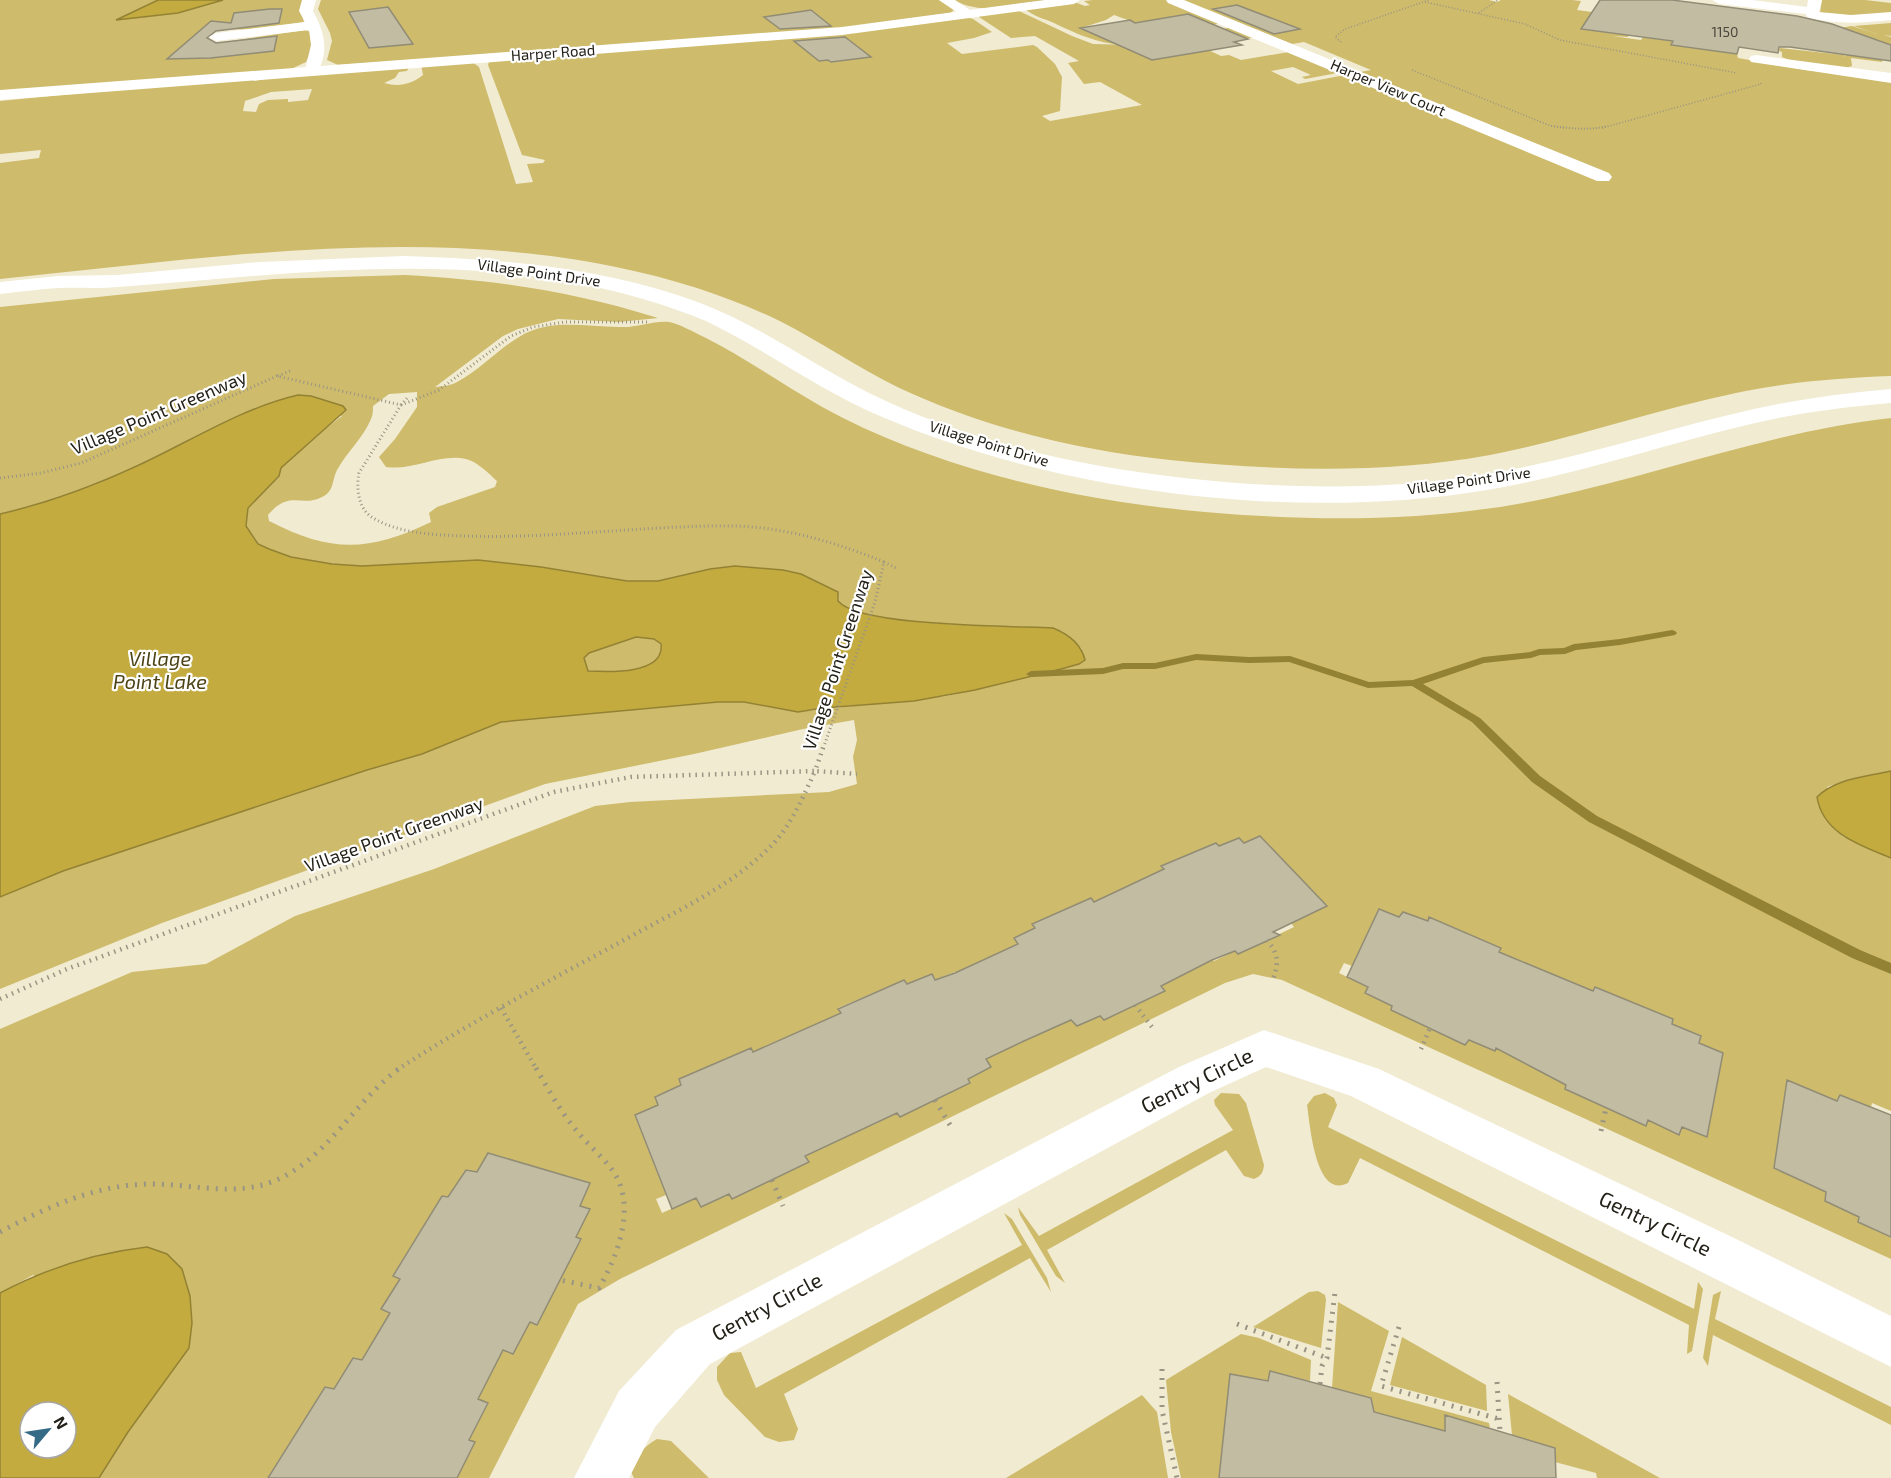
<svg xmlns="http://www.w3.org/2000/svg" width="1891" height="1478" viewBox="0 0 1891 1478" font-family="'Exo 2',sans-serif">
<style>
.green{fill:#cebb6b;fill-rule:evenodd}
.water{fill:#c3ab40;stroke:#938234;stroke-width:1.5;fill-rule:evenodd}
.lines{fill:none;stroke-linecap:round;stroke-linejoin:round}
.stream{fill:#938234;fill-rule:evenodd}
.building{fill:#c2bca3;stroke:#918c75;stroke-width:1.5}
.path-far4{stroke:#9a9583;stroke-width:1.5;stroke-dasharray:1 2;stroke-linecap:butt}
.path-far3{stroke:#9a9583;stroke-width:2;stroke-dasharray:1 2;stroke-linecap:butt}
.path-far2{stroke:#9a9583;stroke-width:3;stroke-dasharray:1 3;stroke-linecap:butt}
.path-far1{stroke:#9a9583;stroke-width:4.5;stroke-dasharray:1.5 5;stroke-linecap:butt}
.path{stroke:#9a9583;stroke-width:5;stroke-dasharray:2 7;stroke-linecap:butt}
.minor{fill:#fff;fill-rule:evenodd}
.major{fill:#fff;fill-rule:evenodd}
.labels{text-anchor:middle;stroke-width:4.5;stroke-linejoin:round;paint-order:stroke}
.far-number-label{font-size:14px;fill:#4b483b}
.far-street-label{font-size:15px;fill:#232118;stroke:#fff}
.street-label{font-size:18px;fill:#232118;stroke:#fff}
.water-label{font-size:20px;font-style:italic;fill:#4d4317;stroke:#fff}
.near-street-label{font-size:21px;fill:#232118;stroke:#fff}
</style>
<rect width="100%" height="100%" fill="#f1ebd2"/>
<path class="green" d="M0,0H158L117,20L178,13L223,0H304L300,8L304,22L253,30L229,29L205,32L204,45L305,30L311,32L314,45L306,62L291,69L0,92Z
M321,0H939L954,10L949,14L818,31L338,65L327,60L332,41L330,33L318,9Z
M954,0H1058C1025,5 985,17 954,0Z
M1093,0H1489L1497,2L1501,0H1572L1581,1L1577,10L1592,12L1581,29L1629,35L1628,37L1612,36L1641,40L1643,37L1673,41L1672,45L1737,54L1738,58L1806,70L1891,80V376C1839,378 1787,382 1736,393C1653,410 1573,439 1490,455C1385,474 1276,471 1170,460C1084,451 994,430 915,395C873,377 835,351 795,329C764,312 730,299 697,288C470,216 231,256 0,279V163L39,158L41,150L0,154V101L249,77L254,81L265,79L269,76L409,67L407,71L399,72L395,78L384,83C399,87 410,85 423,75L421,64L471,61L479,67L516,184L533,182L527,164L543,163L545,160L522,155L488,65L489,61L493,59L814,36L966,17L973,19L992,32L974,38L947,43L962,54L1033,45L1037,47L1055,64L1062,77L1060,111L1042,116L1050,121L1142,105L1100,82L1084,84L1068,63L1079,61L1035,36L1011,38L979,17V15L1019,11L1072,36L1093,44L1135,45L1156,40C1152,26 1129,21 1114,15L1106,20L1081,28C1084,29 1087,32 1090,33C1107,38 1135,18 1148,38C1121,55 1079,35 1054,23C1045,19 1033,16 1025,9L1074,2L1085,6L1090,5L1084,1ZM1231,20L1292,44L1304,42L1371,70L1298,84L1271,71L1293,67L1311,75L1302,77L1305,79L1343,72L1295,51L1241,60L1229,55L1221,56L1200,46L1257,37L1232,27L1218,30L1210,26ZM312,89L308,100L288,102V99L268,100L259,104L256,112L243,111L245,101L271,92Z
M1822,0H1865L1891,3V13L1837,17L1820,13Z
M1891,23V36L1884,35L1891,37V59L1883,58L1882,62L1851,58L1852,66L1846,68L1792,61L1782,57V52L1779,51L1780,48L1844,55L1845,57L1850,33L1839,28L1852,26L1877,34L1854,26Z
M405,275C495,280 571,291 658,318L619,322L558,319L518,329L503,336L435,387C442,386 451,386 457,382C479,371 497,350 519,337C551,317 588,328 624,327C636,327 658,320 669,322C680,324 693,332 704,337C752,361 795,394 843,418C953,473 1083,501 1205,512C1319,522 1436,522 1548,498C1663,473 1774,431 1891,418V771L1841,782L1827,787L1842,836L1891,858V1111L1872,1103L1871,1107L1840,1095L1837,1101L1787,1080L1774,1168L1826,1192L1825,1201L1859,1217V1222L1891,1237V1259L1282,980L1253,974L1225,983L620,1279L578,1304L489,1478H457L475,1442L469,1440L488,1404L478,1399L503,1350L513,1354L530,1322L537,1325L581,1239L576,1237L589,1209L580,1206L590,1184L489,1153L477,1172L448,1197L442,1196L393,1275L400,1279L390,1313L362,1360L353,1358L334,1389L325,1387L268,1478H99L128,1432L189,1348L33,1275L0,1293V1029L132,972L206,964L295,916L434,869L595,806L630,802L829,792L857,784L853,757L857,740L854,720L803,729L694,754L545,784L162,923L0,989V897L63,871L367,770L422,754L501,722L669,705L736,701L798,712L947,696L1079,664L1082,649L1063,632L1053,628C1015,626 859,627 838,601L839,597L832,589L801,574L783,570L735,566L710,569L658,581H627L541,567L478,560L362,566L332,564L291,557L269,549L258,544L246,526L248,508L279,477L280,468L318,434L342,416L298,395C242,408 191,442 139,465C94,486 48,503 0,514V307L274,279ZM417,392V407L395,439L379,457L386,467C413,471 440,453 466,459C478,462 488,473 497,481L495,487L437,507L429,513L431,522C369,552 331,553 269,521L268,515C290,489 301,508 322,497C334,492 332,480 337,470C347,452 363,438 371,419C373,415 373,410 373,406L389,394ZM1239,838L1311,914L1291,923L1294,927L1238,954L1235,951L1214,961L1207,954L1161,986L1165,991L1104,1020L1100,1016L1077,1026L1014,938L1035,928L1032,924L1091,898L1094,902L1165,870L1162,866L1216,843L1219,846ZM1379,909L1399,917L1403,912L1428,921L1429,918L1500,948L1499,952L1562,985L1565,979L1593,991L1595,987L1672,1019V1024L1700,1035L1699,1043L1723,1053L1707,1136L1682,1127L1648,1120L1646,1125L1565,1089L1566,1085L1497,1045L1469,1040L1465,1045L1366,993L1368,987L1339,973L1344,963L1352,966ZM955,972L1005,1049L986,1059L991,1067L968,1079L969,1083L900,1117L897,1113L871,1126L866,1117L832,1143L805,1156L808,1162L732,1199L729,1194L701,1207L696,1198L662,1213L656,1199L666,1195L635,1116L658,1105L655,1096L681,1085L679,1079L751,1048L753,1052L779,1040L784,1048L841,1013L838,1008L904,980L907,984L932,974L935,980Z
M636,637L654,639L661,645C665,675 609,672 588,671L584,657L589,653Z
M1221,1093L1239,1094L1246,1103L1264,1165C1263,1173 1261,1176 1254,1179L1244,1176L1226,1150L1047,1250L1065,1283L1056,1276L1020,1215L1018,1207L1039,1236L1233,1130L1215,1105L1214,1100Z
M1325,1093L1334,1098L1337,1105L1328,1127L1694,1309L1698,1282L1703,1289L1692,1351L1687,1354L1689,1325L1360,1158L1348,1183C1315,1200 1310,1123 1307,1105L1314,1096Z
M1004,1213L1012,1219L1047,1278L1051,1292L1030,1258L784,1394L798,1429L794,1440L779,1442L765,1437L724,1395L717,1380V1367L730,1353L741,1352L756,1388L1022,1245Z
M1318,1291L1325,1295L1326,1300L1321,1348L1253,1327L1309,1292Z
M1721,1291L1715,1319L1891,1407V1425L1713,1335L1708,1366L1703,1358L1713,1295Z
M1338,1302L1389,1331L1371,1391L1489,1423L1490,1428L1445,1415V1431L1374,1412L1371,1398L1332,1388Z
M1241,1334L1259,1338L1311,1360L1310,1381L1270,1371L1268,1381L1230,1375L1219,1478H1181L1171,1432L1166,1380Z
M1402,1337L1486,1385L1487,1411L1390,1385Z
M1508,1394L1660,1478H1597L1596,1473L1555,1462L1512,1435Z
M1142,1395L1157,1412L1168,1478H1006Z
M657,1439L671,1441L709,1478H634L630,1470C634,1457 646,1445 657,1439Z"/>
<path class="water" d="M158,0H223L178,13L116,20Z
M298,395L311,396L343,406L346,410L281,468L279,476L248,508L246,526L258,544L269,549L291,557L332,564L362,566L478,560L541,567L627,581H658L710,569L735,566L783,570L801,574L838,592V601C859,627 1015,626 1053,628C1068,634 1081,643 1085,660L1079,664L1061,669L975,690L914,701L823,708L798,712L744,702H718L501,722L422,754L367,770L63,871L0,897V514C48,503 94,486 139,465C191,441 242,408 298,395ZM636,637L654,639L661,644C665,675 608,672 588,671L584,658L589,653Z
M1891,771V858C1860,845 1823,834 1817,797C1836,778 1866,777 1891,771Z
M147,1247L167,1254L182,1269L190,1296L192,1323L189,1348L128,1432L99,1478H0V1293C47,1268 94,1253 147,1247ZM30,1412H66V1448H30Z"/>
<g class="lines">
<path class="stream" d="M1672,630L1675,631L1677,633L1675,635L1620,645L1576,650L1565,654L1540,655L1531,658L1484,663L1423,684L1480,718L1540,776L1597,816L1860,950L1891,963V974L1852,958L1589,822L1532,782L1472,722L1412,686L1368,688L1289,662L1249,663L1196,660L1155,669H1123L1103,674L1031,677L1026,674L1031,671L1103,668L1123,663H1155L1196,654L1249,657L1290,656L1369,682L1413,680L1483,657L1530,652L1539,649L1564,648L1574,644L1620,639Z"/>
</g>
<path class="building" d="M1600,0H1672L1797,16L1832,24L1891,45V61L1790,47H1779L1778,53L1739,47L1737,54L1671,45L1673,41L1581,29Z
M1237,5L1300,29L1274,34L1213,9Z
M388,7L413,44L369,48L349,12Z
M270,9H282L279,23L216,31L207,38L216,43L277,36L274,51L211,58L167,59L211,21L231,23L234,13Z
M811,10L831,26L780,29L764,17Z
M1188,14L1248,39L1234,42L1242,45L1152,60L1080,28L1130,20L1135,23Z
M845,37L871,57L831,62L828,60L819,61L794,41Z
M1260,836L1327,906L1273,932L1280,935L1238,954L1235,951L1212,960L1161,986L1165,991L1104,1020L1100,1016L1077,1026L1071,1020L1024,1041L986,1059L991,1067L968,1079L970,1083L900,1117L897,1113L805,1156L809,1162L732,1199L729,1194L701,1207L696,1198L672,1209L635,1115L658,1105L655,1097L681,1085L679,1079L751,1048L753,1052L841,1013L838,1009L904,980L907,984L932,974L935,980L955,973L1018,944L1014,938L1035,928L1032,924L1091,898L1094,902L1164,869L1161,866L1216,843L1219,846L1239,838L1244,843Z
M1379,909L1399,917L1403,912L1428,921L1429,917L1501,948L1499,952L1593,991L1595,987L1673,1019L1672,1024L1701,1036L1699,1043L1723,1053L1707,1137L1682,1127L1679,1135L1648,1120L1646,1126L1565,1089L1566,1085L1496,1048L1495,1051L1469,1040L1465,1045L1391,1010L1392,1006L1365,993L1368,987L1347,977Z
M1787,1080L1837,1101L1840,1095L1891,1115V1237L1858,1222L1859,1217L1825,1201L1826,1192L1774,1168Z
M488,1153L590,1183L580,1206L590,1209L576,1237L581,1239L537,1325L530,1322L513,1354L503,1350L478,1399L488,1403L469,1440L475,1442L457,1478H268L325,1387L334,1389L353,1358L362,1360L390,1313L381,1309L400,1279L393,1276L442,1196L448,1197L466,1170L477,1172Z
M1270,1371L1371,1398L1374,1412L1445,1431V1415L1555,1448L1556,1478H1219L1230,1374L1268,1381Z"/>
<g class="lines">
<path class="path-far4" d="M1425,2L1525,24L1560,40L1737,73
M1479,13L1498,0
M1341,42L1335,37L1345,29L1429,0
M1412,70L1551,126L1565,128
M1602,128L1761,84V81"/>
<path class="path-far3" d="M1551,126C1570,128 1589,131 1608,126"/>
<path class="path-far2" d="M278,376L292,370
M401,405L439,390L511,336L533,327L565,322H649
M401,405L409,396
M0,478L41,473L81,463L277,376L401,405L359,473C356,488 358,509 373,518C400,534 436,535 466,536C556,539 645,525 734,526C785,527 838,543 884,562L875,602L824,746
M884,562L896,568"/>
<path class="path-far1" d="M1267,940C1279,954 1279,965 1272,981
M0,999L67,969L554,792L631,777L815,771L824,745
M1135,1005L1152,1027
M501,1008L537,1070
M1421,1049L1430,1028
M397,1070C473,1020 555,978 635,934C681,909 734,884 772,845C792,824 803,797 815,771L857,774"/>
<path class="path" d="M536,1068C548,1089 560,1111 576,1130C587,1144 602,1156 613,1171C637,1206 618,1255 599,1288L560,1280
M935,1100L950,1125
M1601,1131L1606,1108
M772,1180L783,1206
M0,1232C47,1207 97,1184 151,1184C191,1184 236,1197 274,1181C328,1159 354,1101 400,1068
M1237,1324L1327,1358
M1399,1327L1381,1386L1499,1419
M1162,1369V1410L1177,1478
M1497,1382L1500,1432
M1320,1384L1322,1366L1327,1358L1335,1292"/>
<path class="minor" d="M302,0H316L313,11C324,31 330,51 317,73L312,74L305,70L311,45L309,30L216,41L209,37L216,33L305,22L299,11Z
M939,0H955L976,14L974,17H964Z
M1166,0H1184L1609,173L1612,177L1609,181H1597L1168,3Z
M1712,0H1752L1807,7L1808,0H1822L1819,12L1851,15L1891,12V20C1862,23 1836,25 1807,17L1806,14L1719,4Z
M1756,55L1891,73V83L1751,62L1749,59L1751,56Z
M404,256C504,259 606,268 700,303C761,326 813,365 871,394C945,430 1026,453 1106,467C1244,490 1391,496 1529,466C1605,450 1678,426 1754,409C1799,399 1845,393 1891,389V403C1844,407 1797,413 1751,424C1662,445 1576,475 1487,490C1295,522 1058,493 880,416C819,390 766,350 706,321C511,242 320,272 118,287C98,289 78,287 59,288C39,289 20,292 0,294V282L58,276L117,275L260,262Z
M1264,1030L1379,1069L1734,1238L1891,1316V1367L1351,1096L1266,1067L1209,1093L710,1364L655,1427L629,1478H574L619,1391L676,1330L1179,1067Z"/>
<path class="major" d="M1045,0H1080L1074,4L842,35L0,100V90L842,27Z"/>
</g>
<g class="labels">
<g class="far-number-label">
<text x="1725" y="37">1150</text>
</g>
<g class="far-street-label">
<text transform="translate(553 53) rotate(-4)" y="5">Harper Road</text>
<text transform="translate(1388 88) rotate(23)" y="5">Harper View Court</text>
<text transform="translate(539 273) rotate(8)" y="5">Village Point Drive</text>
<text transform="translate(989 444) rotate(17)" y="5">Village Point Drive</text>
<text transform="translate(1469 481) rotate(-8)" y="5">Village Point Drive</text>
</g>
<g class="street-label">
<text transform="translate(159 413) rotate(-23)" y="6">Village Point Greenway</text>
<text transform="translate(838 660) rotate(-72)" y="6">Village Point Greenway</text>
<text transform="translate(394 835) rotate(-20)" y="6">Village Point Greenway</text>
</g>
<g class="water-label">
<text x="160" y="666">Village<tspan x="160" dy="23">Point Lake</tspan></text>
</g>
<g class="near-street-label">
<text transform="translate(1197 1081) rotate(-26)" y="7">Gentry Circle</text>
<text transform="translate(1655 1224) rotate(26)" y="7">Gentry Circle</text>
<text transform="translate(767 1307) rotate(-28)" y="7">Gentry Circle</text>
</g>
</g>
<g transform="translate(48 1430) rotate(61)"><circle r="28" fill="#ffffff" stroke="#a7a6a3" stroke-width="1.5"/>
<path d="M0-4.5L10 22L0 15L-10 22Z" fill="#356b86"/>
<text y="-9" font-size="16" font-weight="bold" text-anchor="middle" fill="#232118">N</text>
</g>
</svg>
